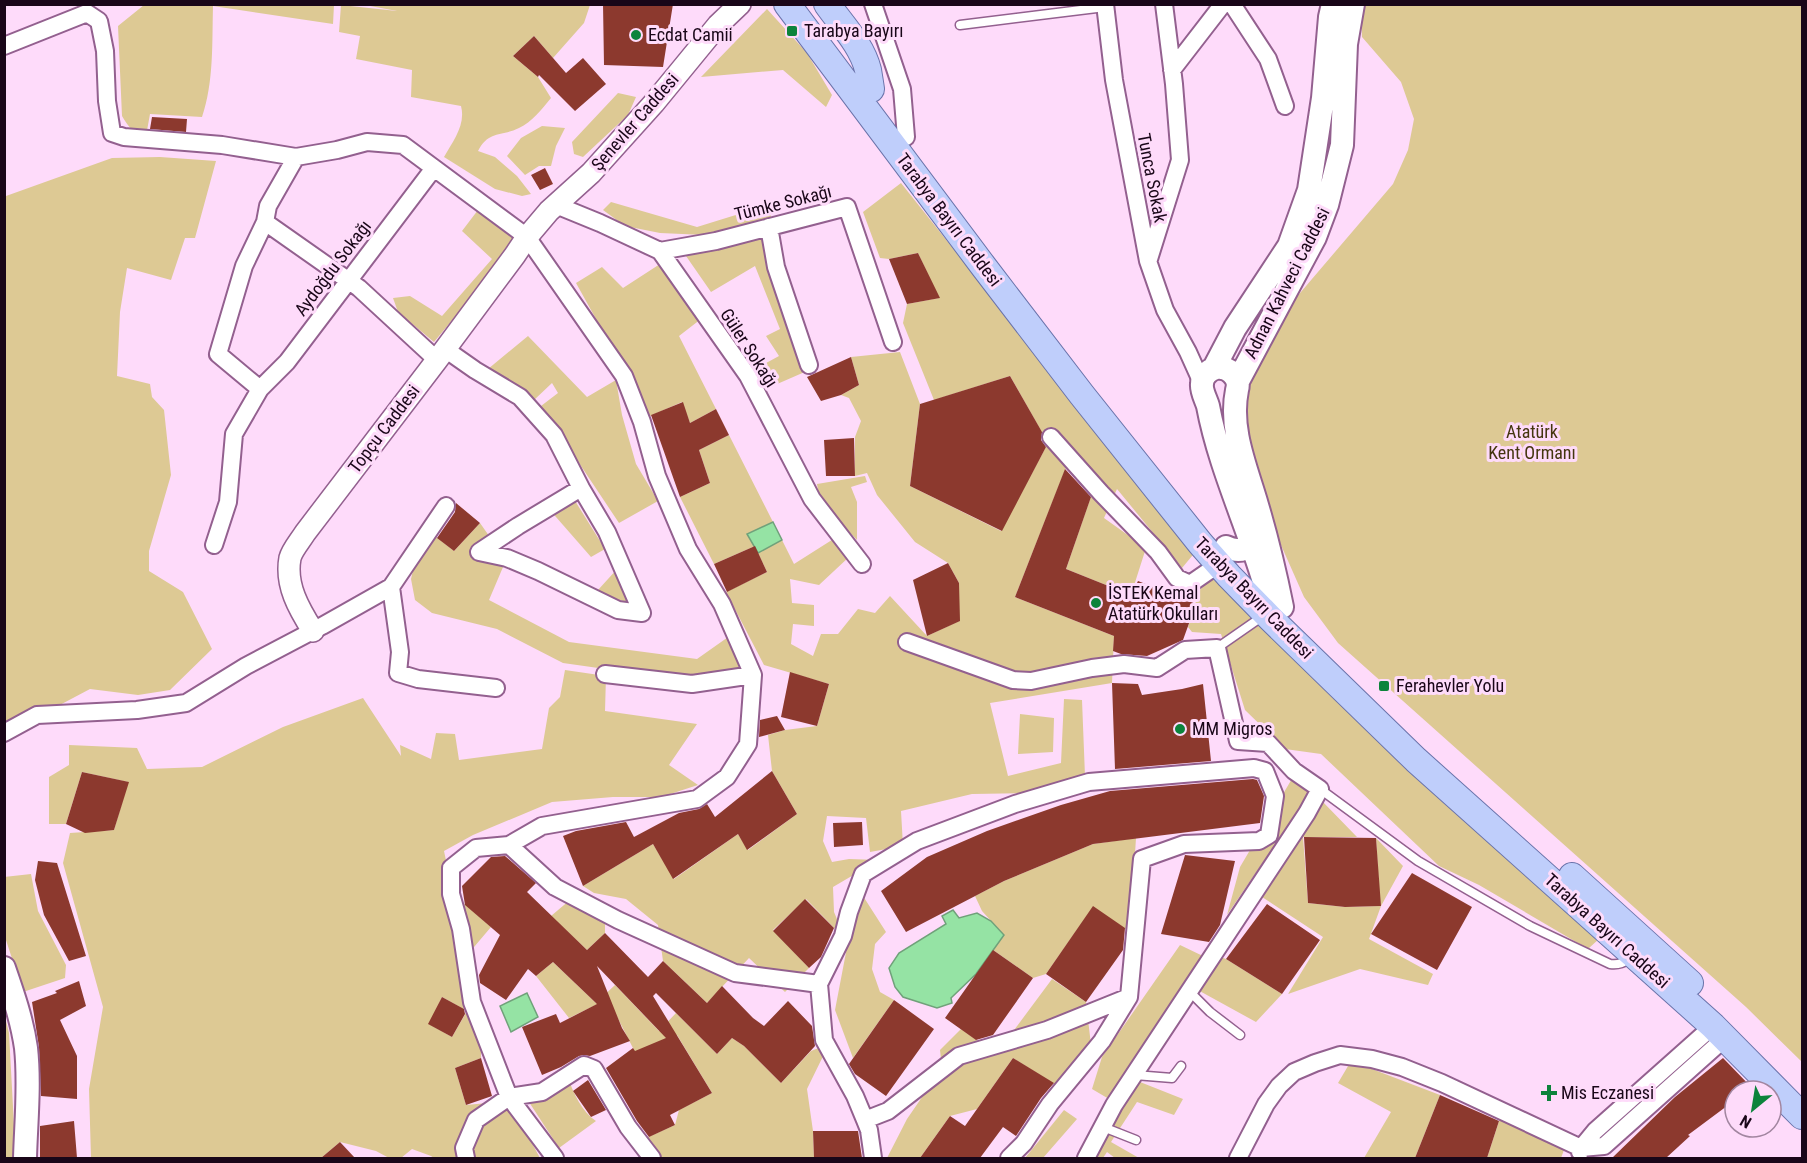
<svg xmlns="http://www.w3.org/2000/svg" width="1807" height="1163" viewBox="0 0 1807 1163" font-family="'Roboto Condensed',sans-serif">
<style>
.green{fill:#ddc994;fill-rule:evenodd}
.water{fill:#95e3a4;stroke:#70a17a;stroke-width:1.5}
.building{fill:#8c392e}
.lines{fill:none;stroke-linecap:round;stroke-linejoin:round}
.service-casing{stroke:#93608f;stroke-width:11}
.minor-casing{stroke:#93608f;stroke-width:20}
.tertiary-casing{stroke:#93608f;stroke-width:24}
.secondary-casing{stroke:#93608f;stroke-width:26}
.primary-casing{stroke:#6a73aa;stroke-width:28}
.service{stroke:#fff;stroke-width:8}
.minor{stroke:#fff;stroke-width:16}
.tertiary{stroke:#fff;stroke-width:21}
.secondary{stroke:#fff;stroke-width:22}
.primary{stroke:#bfcefb;stroke-width:26}
.poi-dot{fill:#0c833b;stroke:#fedbfa;stroke-width:2}
.labels{text-anchor:middle;stroke-width:6;stroke-linejoin:round;paint-order:stroke}
.poi-label{font-size:18px;fill:#190618;stroke:#fedbfa;text-anchor:start}
.street-label{font-size:18px;fill:#190618;stroke:#fedbfa}
.park-label{font-size:18px;fill:#44360e;stroke:#fedbfa}
</style>
<rect width="100%" height="100%" fill="#fedbfa"/>
<path class="green" d="M144,5H334L333,24L213,6C212,43 214,82 202,117L150,114L146,136C134,135 128,126 122,116L118,26Z
M341,5L397,11L365,5H590L584,23L553,58L534,36L513,56L538,77L551,98C541,110 532,122 519,128C501,137 489,130 478,151L495,157L517,176L531,194L522,196L495,189L444,157C453,141 466,125 461,106L411,97L412,70L356,59L360,36L339,32Z
M1364,5H1802V1062L1746,1007L1338,643L1304,597L1273,527L1250,464L1244,411L1254,363L1283,313L1393,184L1408,150L1414,119L1401,82L1362,37L1361,15Z
M767,9L807,53L832,95L826,107L783,70L701,77Z
M618,93L636,97L628,115L583,157L574,154L572,142Z
M542,126L565,128L556,146L551,166H539L525,175L507,156L521,138Z
M160,157L216,161L195,238H185L171,280L127,268L120,312L117,376L150,384L152,397L164,410L171,475L149,551V571L183,592L212,649L170,690L138,695L90,689L5,734L4,194L6,196L112,158Z
M901,183L1076,403L1197,550L1182,568L1117,489L1104,518L1146,548L1131,595L1066,569L1096,482L1044,436L1010,376L934,400L903,323L907,304L939,298L918,253L889,259L880,258L863,212Z
M611,202L697,227L768,205L771,217L738,228L705,235L660,233L625,226L603,210Z
M478,210L517,242L434,342L398,312L393,298L410,296L442,316L492,259L462,231Z
M766,233L807,371L768,388L757,368L779,356L766,336L780,329L755,266L711,292L686,256Z
M660,264L701,319L679,336L716,409L690,423L682,402L650,416L576,283L602,267L623,288Z
M528,336L587,397L616,380L622,415L636,464L658,501L619,523L541,406L558,393L552,383L533,401L488,369Z
M900,352L920,404L910,486L1001,531L1048,443L1067,465L1015,597L1114,636L1112,683L990,703L1008,776L1061,763L1064,699L1082,700L1085,776L1039,793L972,794L901,811L903,846L870,852L866,818L827,816L823,841L832,862L849,859L879,860L833,887L834,912L842,931V936L806,899L773,930L809,968L785,992L749,958L707,1003L663,961L658,925L626,899L594,893L583,886L653,844L674,879L738,834L748,850L797,814L772,771L768,735L785,730L817,726L829,684L764,665L726,592L767,572L758,553L782,540L794,564L835,538L849,557L819,585L790,579L792,603L814,605V626L793,624L791,644L813,656L821,634H838L858,609L875,613L890,596L927,636L959,621V583L948,563L915,542L877,495L867,473L855,476V437L861,421L849,398L841,395L859,385L851,357Z
M729,435L773,522L747,534L755,546L714,564L680,497L710,483L699,450Z
M865,476L867,482L851,487L857,502V540L820,502L817,484Z
M572,496L605,549L591,557L549,509Z
M480,523L506,560L489,600L569,642L697,659L731,635L748,677L690,681L563,663L497,629L432,613L415,600L411,579L417,553L431,533L454,551Z
M618,568L630,603L613,598L598,590Z
M1211,578L1242,601L1275,640L1330,695L1600,938L1588,949L1479,885L1439,866L1321,754L1285,749L1245,710L1221,634L1192,632L1188,627L1196,604L1194,596Z
M565,670L606,676L605,711L697,724L669,765L698,785L661,797H613L552,802L473,835L444,851L453,894L491,927L463,960L481,1036V1058L455,1068L466,1105L509,1101L540,1158H434L431,1156L412,1149L401,1158H389L376,1151L340,1142L321,1158H91L89,1089L103,1007L63,863L70,833L114,830L128,782L82,772L66,824H49V777L69,765V745L137,748L147,769L202,767L283,727L363,698L401,756L400,745L431,759L436,733L455,734L459,760L542,749L549,708L560,697ZM442,997L467,1011L452,1037L429,1024Z
M1020,714L1054,718L1053,752L1018,754Z
M1293,777L1313,789L1227,915L1240,867Z
M1322,801L1357,837H1303L1308,903L1345,907L1380,906L1376,838L1403,866L1381,906L1369,939L1433,974L1428,985L1360,969L1288,994L1323,937L1259,895Z
M1136,838L1130,932L1093,907L1046,974L1033,978L993,950L1004,935L982,911L975,896L1004,881L1093,844Z
M31,874L38,911L66,965L65,978L23,992L5,937L4,877Z
M577,894L605,910V933L587,950L551,916Z
M863,896L886,932L875,944L872,969L880,992L894,1000L853,1058L835,1010L852,921Z
M1180,945L1205,957L1109,1099L1092,1089L1102,1057Z
M1218,956L1226,959L1282,994L1256,1022L1196,989Z
M553,962L596,1003L615,985L659,1031L676,1013L717,1054L732,1038L744,1046L781,1083L811,1051L829,1044L807,1089L813,1131L814,1158H658L646,1138L675,1125L679,1110L712,1093L677,1035L635,1052L608,999L569,1018L536,976Z
M1052,979L1086,1002L1091,1045L1056,1085L1013,1058L977,1109L950,1116L920,1158H887L907,1119L942,1068L940,1050L961,1029L985,1046L992,1037L1003,1045Z
M4,1013L9,1033L15,1144L17,1158H5Z
M1351,1061L1440,1095L1415,1158H1364L1391,1112L1338,1083Z
M568,1078C573,1092 582,1112 596,1121L559,1148L527,1099Z
M1135,1080L1183,1099L1174,1115L1137,1102L1111,1142L1139,1158H1115L1107,1152L1103,1158H1090Z
M1064,1110L1077,1119L1043,1158H1025Z
M1500,1118L1564,1150L1561,1158H1487Z"/>
<path class="water" d="M773,522L782,540L758,553L747,534Z
M953,910L959,918L977,913L991,921L1004,935L976,974L951,998L952,1003L937,1008L903,997L895,987L889,968L899,953L946,924L942,916Z
M527,993L538,1017L511,1032L500,1006Z"/>
<path class="building" d="M603,4H673L663,67L604,65Z
M534,36L566,73L583,58L606,84L575,111L539,75L538,77L513,56Z
M152,117L187,119L186,132L150,129Z
M545,168L553,184L540,190L531,175Z
M918,253L940,298L907,304L889,259Z
M851,357L859,385L841,395L821,401L807,377Z
M1010,376L1042,432L1041,440L1046,447L1002,531L910,486L920,404Z
M683,402L690,423L716,409L729,435L699,450L710,483L680,497L651,415Z
M854,438L855,476H826L824,440Z
M1065,469L1091,497L1066,569L1131,595L1138,581L1196,604L1183,640L1147,656L1121,654L1113,651L1114,636L1015,597Z
M456,503L480,523L454,551L437,538L455,512Z
M755,546L767,572L727,592L714,564Z
M948,563L959,583L960,621L927,636L913,580Z
M790,672L829,684L817,726L781,717Z
M1112,683L1138,684L1142,695L1182,689L1203,684L1211,761L1115,769Z
M777,716L785,730L759,737L760,720Z
M772,771L797,814L747,850L738,834L673,879L653,844L583,886L563,836L576,831L626,822L634,837L679,813L699,809L707,804L715,817Z
M82,772L129,782L114,830L85,833L66,824Z
M1253,779L1257,780L1264,796L1260,823L1093,844L1004,881L906,932L881,891L927,857L987,831L1061,805L1110,791Z
M862,822L863,845L834,847L833,823Z
M1304,837L1376,838L1381,906L1345,907L1308,903Z
M1185,855L1235,861L1220,925L1209,942L1161,934Z
M505,856L536,883L527,892L587,950L605,933L648,977L663,961L707,1003L722,986L753,1018L764,1026L788,1001L812,1026L815,1046L781,1083L744,1046L732,1038L717,1054L656,993L653,996L712,1093L670,1115L675,1125L649,1137L637,1121L606,1068L633,1048L635,1051L666,1038L597,966L622,1028L630,1041L590,1056L584,1055L579,1056L561,1067L542,1075L522,1027L556,1014L560,1023L597,1004L553,962L536,976L528,969L506,1000L480,983L479,975L500,935L465,905L462,886L491,857Z
M38,861L57,863L86,956L69,961L44,915L35,880Z
M1412,873L1472,907L1437,970L1371,934Z
M805,899L834,928L821,957L809,968L773,931Z
M1267,904L1320,940L1282,994L1226,959Z
M1093,906L1125,928L1123,950L1086,1002L1046,974Z
M993,950L1033,978L993,1035L976,1040L945,1018Z
M79,981L86,1006L60,1020L77,1056V1099L41,1096L39,1047L32,1002L57,993L55,991Z
M442,997L464,1009L465,1014L452,1037L428,1024Z
M894,1000L934,1029L886,1096L855,1074L849,1064Z
M481,1058L492,1096L466,1105L455,1068Z
M1013,1058L1054,1083L1041,1098L1016,1136L1003,1127L980,1158H920L950,1116L965,1126Z
M1723,1058L1755,1091H1735V1100L1688,1135L1690,1136L1666,1158H1612L1675,1097Z
M588,1080L606,1110L591,1117L573,1091Z
M1440,1095L1499,1121L1487,1158H1415Z
M74,1121L77,1158H40V1126Z
M813,1131H858L862,1158H814Z
M340,1142L355,1158H321Z"/>
<g class="lines">
<g class="service-casing">
<path id="service" d="M960,25L1105,7
M1216,651L1217,648L1263,616
M1320,789L1418,861L1530,926L1610,964C1619,965 1624,963 1631,957
M1189,991L1210,1012L1240,1035
M1135,1075L1172,1078L1181,1066
M1103,1127L1136,1140"/>
</g>
<g class="minor-casing">
<path id="minor" d="M873,4L902,89L906,137
M1105,4L1114,80L1148,261L1165,310L1188,352L1202,383
M1232,4L1268,59L1285,106
M4,46L87,13L99,21L105,51L107,101L112,133L124,137L222,145L296,157
M1172,70L1223,4
M556,205L600,223L660,251L748,376L812,499L862,564
M265,222L359,288L437,360
M769,227L776,267L809,365
M660,251L716,241L847,207L893,342
M1149,259L1180,160L1174,84L1164,4
M445,349L475,370L520,397L554,435L581,488
M260,389L287,362L434,168
M1051,437L1101,493L1158,552L1177,578L1190,584L1219,564
M581,488L607,532L642,613L618,610L538,571L507,558L479,552L518,526Z
M214,545L228,502L234,434L260,389L218,354L244,266L265,222L268,206L296,157L337,150L367,142L403,145L527,237L624,376L642,422L657,476L688,549L722,604L753,675L748,744L727,777L697,799L542,826L509,845
M391,587L400,652L398,673L418,679L496,688
M907,642L1013,680L1031,681L1092,668L1124,664L1157,668L1185,650L1217,648L1238,741L1268,743L1294,771L1320,789L1307,813L1114,1105L1086,1158
M605,674L692,684L753,675
M4,733L37,715L137,710L186,703L246,666L322,626L391,587L446,506
M865,1120L888,1111L959,1056L1047,1030L1129,997
M1580,1152L1581,1148L1595,1131L1713,1026
M466,1158L464,1148L476,1120L509,1097L542,1092L584,1065L594,1069L628,1127L652,1158
M555,1158L509,1097L472,1002L461,929L451,894V868L476,848L509,845L555,887L618,920L735,973L819,984
M873,1158L869,1130L865,1120L855,1096L824,1040L819,984L843,936L849,912L863,874L917,841L1015,804L1089,782L1254,768L1265,771L1275,796L1269,835L1259,841L1184,844L1142,859L1129,997L1102,1041L1050,1104L1024,1143L1009,1158
M1238,1158L1266,1104L1279,1086L1294,1072L1315,1063L1340,1055L1372,1059L1402,1067L1442,1083L1581,1148L1604,1146L1725,1038"/>
</g>
<g class="tertiary-casing">
<path id="tertiary" d="M313,631C299,609 285,585 290,558C292,550 300,541 305,533L437,360L515,255L527,237L549,211L591,173L654,103L718,25L740,4"/>
</g>
<g class="secondary-casing">
<path id="secondary" d="M1214,368L1235,328L1289,246L1309,190L1323,98L1330,17L1333,4
M1238,381L1315,237L1327,205L1342,145L1346,44L1353,4
M1226,547C1240,553 1250,551 1249,534
M1267,592C1250,530 1220,470 1208,406C1206,399 1201,391 1202,384C1202,377 1208,370 1216,368C1222,367 1228,369 1232,373C1237,378 1239,383 1237,390C1229,429 1246,467 1257,505C1267,539 1275,572 1282,607
M4,968C13,994 22,1020 26,1048C30,1084 26,1122 25,1158"/>
</g>
<g class="primary-casing">
<path id="primary" d="M787,4L984,267L1082,395L1200,543L1229,576L1271,619L1416,760L1713,1026L1802,1116
M827,4C841,24 862,45 868,70C869,76 870,82 871,89
M1572,876L1690,983"/>
</g>
<use href="#service" class="service"/>
<use href="#minor" class="minor"/>
<use href="#tertiary" class="tertiary"/>
<use href="#secondary" class="secondary"/>
<use href="#primary" class="primary"/>
</g>
<g class="poi-dot">
<rect x="786" y="25" width="12" height="12" rx="3"/>
<circle cx="636" cy="35" r="6"/>
<circle cx="1096" cy="603" r="6"/>
<rect x="1378" y="680" width="12" height="12" rx="3"/>
<circle cx="1180" cy="729" r="6"/>
<path d="M1546 1084h6v6h6v6h-6v6h-6v-6h-6v-6h6z"/>
</g>
<g class="labels">
<g class="poi-label">
<text x="804" y="37">Tarabya Bayırı</text>
<text x="648" y="41">Ecdat Camii</text>
<text x="1108" y="599">İSTEK Kemal<tspan x="1108" dy="21">Atatürk Okulları</tspan></text>
<text x="1396" y="692">Ferahevler Yolu</text>
<text x="1192" y="735">MM Migros</text>
<text x="1561" y="1099">Mis Eczanesi</text>
</g>
<g class="street-label">
<text transform="translate(635 122) rotate(-49)" y="6">Şenevler Caddesi</text>
<text transform="translate(1152 178) rotate(79)" y="6">Tunca Sokak</text>
<text transform="translate(783 203) rotate(-14)" y="6">Tümke Sokağı</text>
<text transform="translate(949 220) rotate(53)" y="6">Tarabya Bayırı Caddesi</text>
<text transform="translate(333 268) rotate(-53)" y="6">Aydoğdu Sokağı</text>
<text transform="translate(1287 283) rotate(-63)" y="6">Adnan Kahveci Caddesi</text>
<text transform="translate(749 348) rotate(57)" y="6">Güler Sokağı</text>
<text transform="translate(384 429) rotate(-53)" y="6">Topçu Caddesi</text>
<text transform="translate(1254 598) rotate(46)" y="6">Tarabya Bayırı Caddesi</text>
<text transform="translate(1607 931) rotate(42)" y="6">Tarabya Bayırı Caddesi</text>
</g>
<g class="park-label">
<text x="1532" y="438">Atatürk<tspan x="1532" dy="21">Kent Ormanı</tspan></text>
</g>
</g>
<rect width="1807" height="1163" fill="none" stroke="#190618" stroke-width="12"/>
<g transform="translate(1753 1109) rotate(210)"><circle r="28" fill="#fedbfa" stroke="#a286a0" stroke-width="1.5"/>
<path d="M0-4.5L10 22L0 15L-10 22Z" fill="#0c833b"/>
<text y="-9" font-size="16" font-weight="bold" text-anchor="middle" fill="#190618">N</text>
</g>
</svg>
